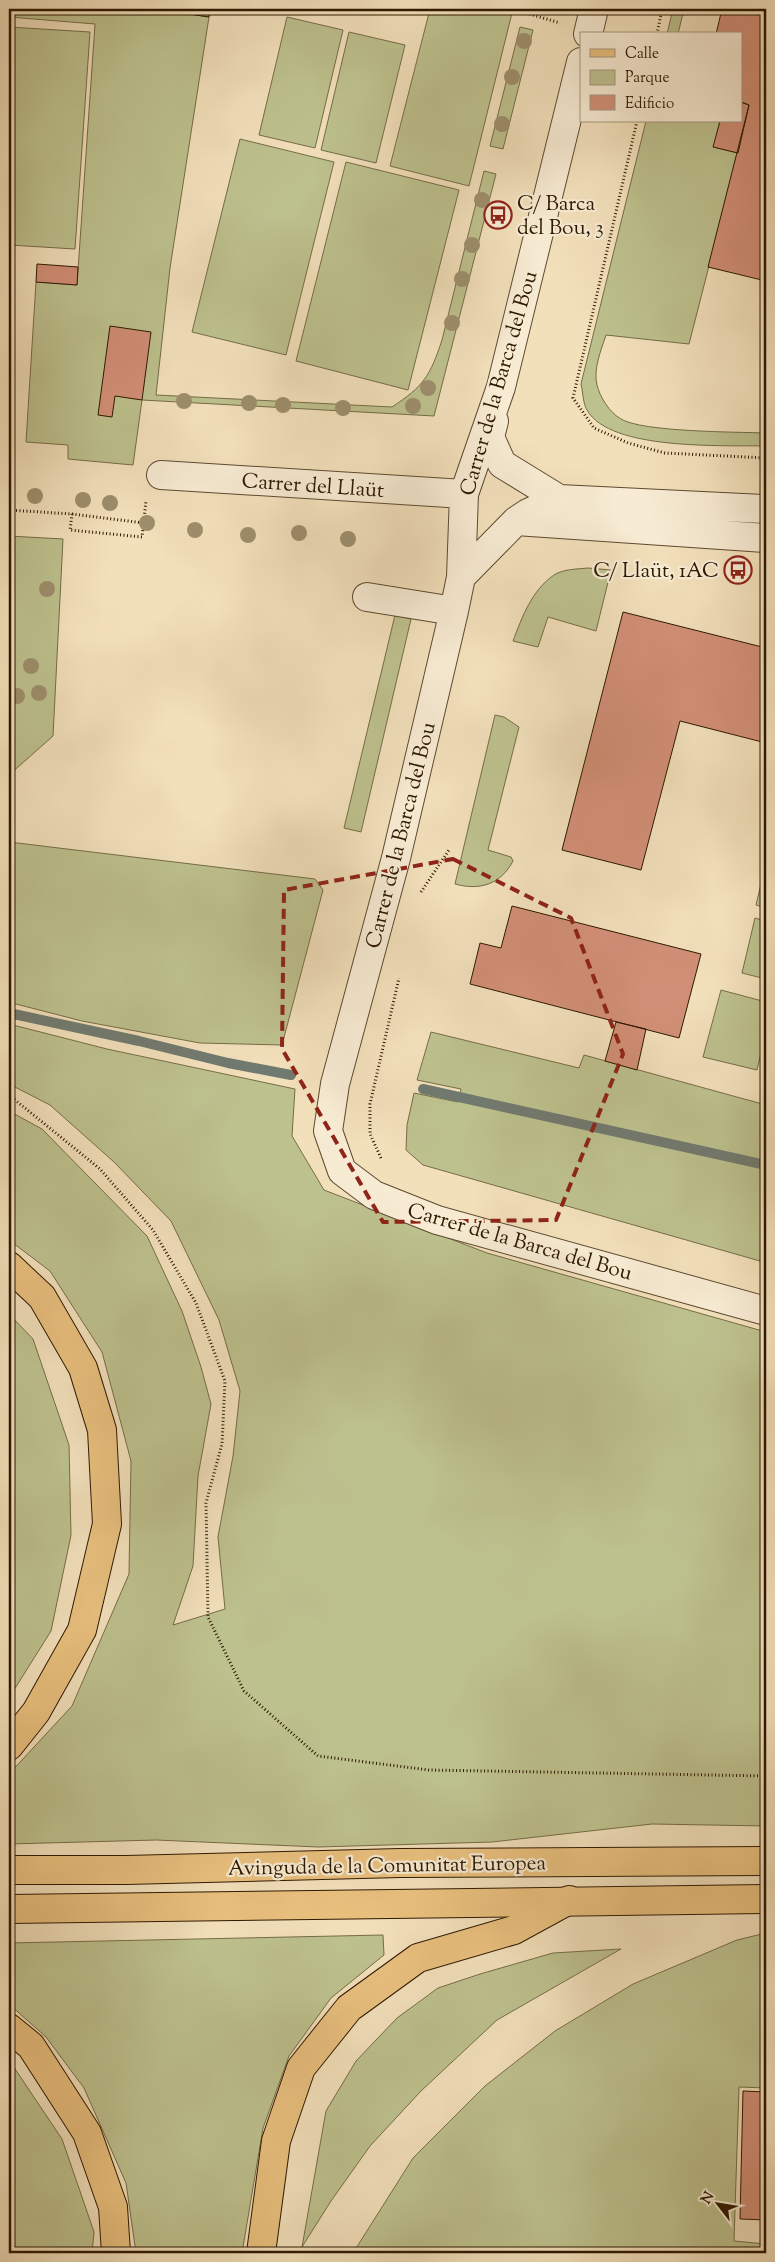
<svg xmlns="http://www.w3.org/2000/svg" width="775" height="2262" viewBox="0 0 775 2262" font-family="'Sorts Mill Goudy',serif">
<style>
.green{fill:#bdc18e;stroke:#756c47}
.lines{fill:none;stroke-linecap:round;stroke-linejoin:round}
.stream{stroke:#717a70;stroke-width:10}
.building{fill:#d28f77;stroke:#2d1800}
.minor-casing{stroke:#5e4a2f;stroke-width:30}
.major-casing{stroke:#2d1800;stroke-width:30}
.highway-casing{stroke:#2d1800;stroke-width:30}
.path{stroke:#2d1800;stroke-width:3;stroke-dasharray:1 2.5;stroke-linecap:butt}
.minor{stroke:#f7ebd3;stroke-width:28}
.major{stroke:#e9c07e;stroke-width:28}
.highway{stroke:#e9c07e;stroke-width:28}
.tree{fill:#9d8e6c}
.marked{fill:none;stroke:#8f2418;stroke-width:4;stroke-dasharray:10 6;stroke-linejoin:round}
.labels{text-anchor:middle;stroke-width:4.5;stroke-linejoin:round;paint-order:stroke}
.poi-label{font-size:21px;fill:#2d1800;stroke:#f7ebd3;text-anchor:start}
.street-label{font-size:21px;fill:#2d1800;stroke:#f7ebd3}
</style>
<rect width="100%" height="100%" fill="#f2e0bb"/>
<filter id="stains"><feTurbulence type="fractalNoise" baseFrequency=".004" numOctaves="4"/><feColorMatrix values="0 0 0 0 .2 0 0 0 0 .09 0 0 0 0 .02 0 0 0 .5 -.17"/></filter>
<radialGradient id="worn" r=".72"><stop offset=".6" stop-color="#630" stop-opacity="0"/><stop offset="1" stop-color="#630" stop-opacity=".3"/></radialGradient>
<path class="green" d="M9,9H156L209,17L170,268L156,395L392,407C424,386 430,376 442,340L484,171L496,174L434,416L142,400L133,465L68,459V445L26,442L36,282L77,285L95,24L9,17Z
M430,9H513L469,186L390,166Z
M673,9H684L678,34H667Z
M287,17L343,30L315,148L259,135Z
M9,27L90,32L75,249L9,245Z
M520,27L533,30L503,149L490,146Z
M349,32L405,45L376,163L321,150Z
M646,121H720L714,147L738,153L689,344L606,335C601,350 593,370 597,385C600,397 609,412 621,419C642,432 737,432 766,433V446C724,445 610,451 587,410C583,404 583,392 581,384Z
M240,139L334,162L286,355L192,332Z
M346,162L459,190L408,390L296,361Z
M9,536L63,539L53,736L9,775Z
M588,568L611,570L596,631L548,617L538,647L513,641C522,617 532,590 554,575C563,569 578,569 588,568Z
M395,615L411,619L361,832L344,828Z
M495,715L504,717L519,727L488,850L511,857L513,861C501,884 480,891 455,884Z
M9,842L315,879L323,890L282,1045L200,1043L82,1021L12,1003L9,1007Z
M766,863V908L756,905Z
M755,918L766,921V979L742,973Z
M721,990L766,1002V1031L757,1070L703,1057Z
M9,1024L107,1049L295,1089L292,1136L324,1190L487,1253L766,1332V1826L652,1824L492,1842L318,1847L156,1840L9,1844V1774L72,1706L129,1574L131,1461L102,1352L50,1271L9,1240V1111L42,1129L147,1236L182,1311L201,1367L211,1404L198,1476L193,1566L173,1625L225,1609L218,1537L233,1456L240,1391L219,1320L171,1221L114,1162L50,1105L9,1084Z
M431,1032L579,1068L584,1055L766,1105V1240L760,1261L423,1165L406,1150L407,1125L414,1093L458,1102L461,1089L417,1080Z
M9,1314L33,1339L69,1445L71,1535L51,1631L9,1698Z
M766,1933V2088L739,2087L734,2241L766,2244V2253H353L413,2158L485,2086L555,2031L633,1984L737,1940Z
M383,1935L384,1955L331,1998L289,2056L263,2128L242,2253H136L126,2183L84,2088L46,2037L9,2004V1943Z
M621,1949L497,2020L421,2091L370,2146L331,2201L302,2247L326,2111L356,2061L397,2018L438,1988L480,1974L553,1953Z
M9,2060L62,2139L94,2232L92,2253H9Z"/>
<g class="lines">
<path class="stream" d="M9,1013L139,1041L228,1063L291,1075
M423,1089L766,1165"/>
</g>
<path class="building" d="M156,9H210L209,17Z
M722,9H766V281L708,267L749,105L741,102V34H716Z
M741,102L749,105L738,153L713,147L720,121H741Z
M37,264L78,267L77,285L36,282Z
M110,326L151,332L142,400L115,396L112,417L98,415Z
M623,612L766,648V743L680,721L641,870L562,850Z
M512,906L701,954L679,1038L470,984L480,943L501,948Z
M616,1022L646,1029L637,1070L605,1061Z
M766,1058V1083L761,1082Z
M743,2091L766,2092V2220L740,2219Z"/>
<g class="lines">
<g class="minor-casing">
<path id="minor" d="M588,34L594,9
M581,62L501,387L464,494L461,577L454,611L396,858L335,1084L328,1131L342,1171L374,1195L437,1220L766,1311
M494,421L490,437L502,464L559,499
M161,475L464,494
M516,521L766,538
M461,577L516,521L528,513L559,499L766,509
M367,597L454,611"/>
</g>
<g class="major-casing">
<path id="major" d="M9,1870H126L400,1863L766,1861
M9,1909L766,1899"/>
</g>
<g class="highway-casing">
<path id="highway" d="M9,1266L42,1297L83,1368L102,1430L107,1524L82,1630L36,1712L9,1746
M9,2028L31,2046L87,2133L113,2207L116,2253
M261,2253L276,2141L301,2068L349,2008L418,1958L514,1930L569,1900"/>
</g>
<path class="path" d="M523,12L560,23
M657,34L662,9
M637,121L573,398L594,428L628,443L665,453L766,458
M9,510L72,514L70,530L142,537L146,501
M72,514L144,523
M421,892L449,850
M9,1095L100,1169L153,1230L196,1303L225,1381L222,1444L206,1503L208,1617L244,1691L318,1756L429,1770L766,1776
M381,1158L370,1134V1104L399,978"/>
<use href="#minor" class="minor"/>
<use href="#major" class="major"/>
<use href="#highway" class="highway"/>
</g>
<g class="tree">
<circle cx="524" cy="41" r="8"/>
<circle cx="512" cy="77" r="8"/>
<circle cx="502" cy="124" r="8"/>
<circle cx="482" cy="200" r="8"/>
<circle cx="472" cy="245" r="8"/>
<circle cx="462" cy="279" r="8"/>
<circle cx="452" cy="323" r="8"/>
<circle cx="428" cy="388" r="8"/>
<circle cx="184" cy="401" r="8"/>
<circle cx="249" cy="403" r="8"/>
<circle cx="283" cy="405" r="8"/>
<circle cx="413" cy="406" r="8"/>
<circle cx="343" cy="408" r="8"/>
<circle cx="35" cy="496" r="8"/>
<circle cx="83" cy="500" r="8"/>
<circle cx="110" cy="503" r="8"/>
<circle cx="147" cy="523" r="8"/>
<circle cx="195" cy="530" r="8"/>
<circle cx="299" cy="533" r="8"/>
<circle cx="248" cy="535" r="8"/>
<circle cx="348" cy="539" r="8"/>
<circle cx="47" cy="589" r="8"/>
<circle cx="31" cy="666" r="8"/>
<circle cx="39" cy="693" r="8"/>
<circle cx="17" cy="696" r="8"/>
</g>
<path class="marked" d="M453,859L571,918L623,1054L556,1220L383,1222L282,1049L284,890Z"/>
<defs>
<g id="bus-ring" transform="scale(1.4375)"><circle r="9.5" fill="#f7ebd3" stroke="#8f2418" stroke-width="1.5"/><path d="M-5-6H5V4H4V6H2V4H-2V6H-4V4H-5ZM-3.5-4V0h7V-4ZM-3.5 1.2v1.5H-2V1.2ZM2 1.2v1.5H3.5V1.2Z" fill="#8f2418"/></g>
</defs>
<g fill-rule="evenodd">
<use href="#bus-ring" x="498" y="215"/>
<use href="#bus-ring" x="738" y="570"/>
</g>
<g class="labels">
<g class="poi-label">
<text x="517" y="210">C/ Barca<tspan x="517" dy="24">del Bou, 3</tspan></text>
<text x="719" y="577" text-anchor="end">C/ Llaüt, 1AC</text>
</g>
<g class="street-label">
<text transform="translate(498 383) rotate(-74)" y="7">Carrer de la Barca del Bou</text>
<text transform="translate(313 485) rotate(4)" y="7">Carrer del Llaüt</text>
<text transform="translate(400 835) rotate(-76)" y="7">Carrer de la Barca del Bou</text>
<text transform="translate(520 1241) rotate(16)" y="7">Carrer de la Barca del Bou</text>
<text transform="translate(387 1865) rotate(-1)" y="7">Avinguda de la Comunitat Europea</text>
</g>
</g>
<rect width="775" height="2262" fill="none" stroke="#f2e0bb" stroke-width="30"/>
<rect x="10" y="10" width="755" height="2242" fill="none" stroke="#2d1800" stroke-width="2.5"/>
<rect x="15" y="15" width="745" height="2232" fill="none" stroke="#2d1800"/>
<rect x="580" y="32" width="162" height="90" fill="#f7ebd3" stroke="#a6977f"/>
<rect x="590" y="49" width="25" height="8" fill="#e9c07e" stroke="#a6977f"/>
<text x="625" y="58" font-size="15" fill="#2d1800">Calle</text>
<rect x="590" y="70" width="25" height="15" fill="#bdc18e" stroke="#a6977f"/>
<text x="625" y="82" font-size="15" fill="#2d1800">Parque</text>
<rect x="590" y="95" width="25" height="15" fill="#d28f77" stroke="#a6977f"/>
<text x="625" y="108" font-size="15" fill="#2d1800">Edificio</text>
<g transform="translate(718 2204) rotate(301)" stroke="#f7ebd3" stroke-width="4" paint-order="stroke">
<path d="M0-4L9 19L0 12L-9 19Z" fill="#2d1800"/>
<text y="-8" font-size="14" font-weight="bold" text-anchor="middle" fill="#2d1800">N</text>
</g>
<rect width="100%" height="100%" filter="url(#stains)"/>
<rect width="100%" height="100%" fill="url(#worn)"/>
</svg>
